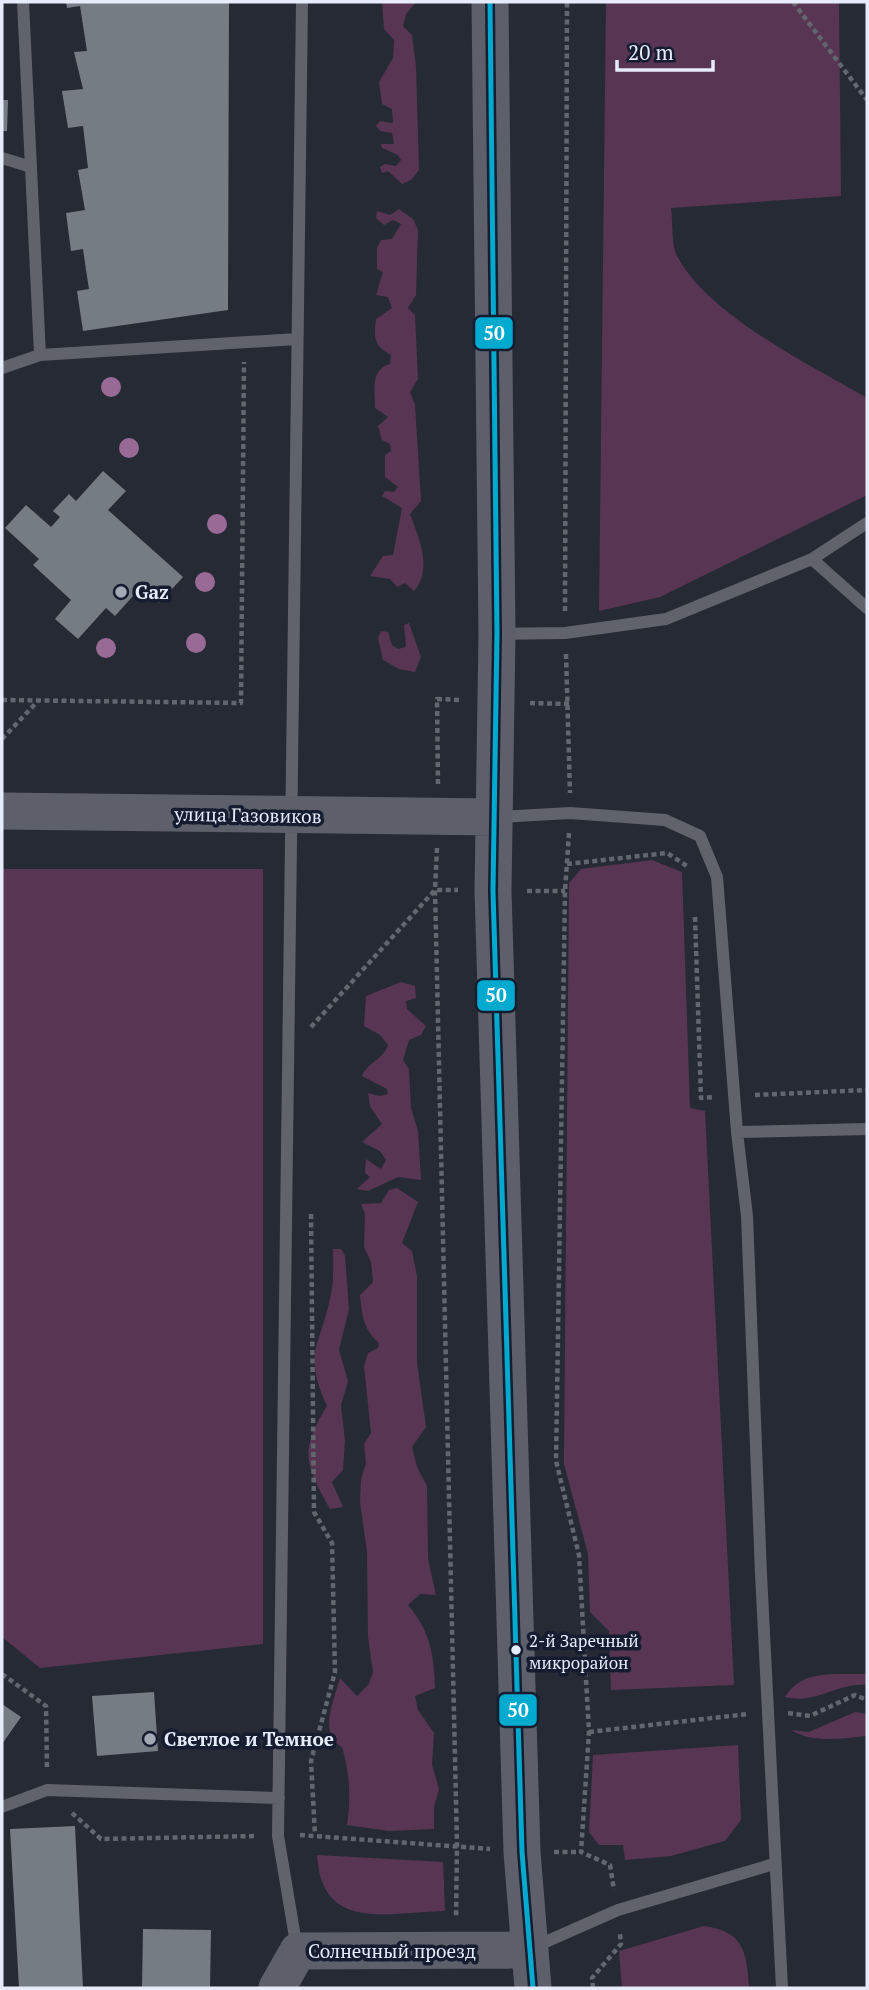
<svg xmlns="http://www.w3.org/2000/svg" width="869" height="1990" viewBox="0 0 869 1990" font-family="'PT Serif',serif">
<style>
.green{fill:#583653}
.building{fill:#757c84}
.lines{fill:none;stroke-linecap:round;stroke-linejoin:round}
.path{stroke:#62666f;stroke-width:4.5;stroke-dasharray:5 3.5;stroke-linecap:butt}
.lane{stroke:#60636c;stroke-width:12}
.secondary{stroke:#5d606b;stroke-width:37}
.bus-1-casing{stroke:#171d31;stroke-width:10}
.bus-1{stroke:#00a9ce;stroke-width:5}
.tree{fill:#986a95}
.poi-dot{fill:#a3a8b5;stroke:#171d31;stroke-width:2.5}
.bus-dot{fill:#e7ecfa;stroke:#171d31;stroke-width:2.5}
.labels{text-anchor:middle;stroke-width:7;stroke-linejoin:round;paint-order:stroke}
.bus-label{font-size:17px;fill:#e7ecfa;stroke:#171d31;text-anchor:start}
.poi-label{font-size:19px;font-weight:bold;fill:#e7ecfa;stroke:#171d31;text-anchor:start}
.street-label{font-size:19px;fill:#e7ecfa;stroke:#171d31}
.line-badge{stroke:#171d31;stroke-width:2.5}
.badge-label{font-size:19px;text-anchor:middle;font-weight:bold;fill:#fff}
</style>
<rect width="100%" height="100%" fill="#262a35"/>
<path class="green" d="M382,2H416L406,14L403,26L412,35L416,67L419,170L411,180L402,184L388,171L382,173L380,167L385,164L396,166L401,160L398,155L382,148L381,144H394L392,133L380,131L376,126L380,121L393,123L392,109L382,104L379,82L393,58L394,40L384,29Z
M606,2H839L841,196L671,208C673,222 671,244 677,256C708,315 810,365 867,398V495L660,597L599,611Z
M399,209L413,219L418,230L416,295L408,308L415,315L418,379L410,392L415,405L421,501L410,514C419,538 433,569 414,591L405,583L397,587L390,579L370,576L383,556L393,555L402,508L382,496L385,491L394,492L398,487L385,477V455L391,451L390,444L382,440L378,426L388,417L375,408C375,390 370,370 390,364L391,355C373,346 374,337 376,319L392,308L388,297L376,295L383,272L377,269V248L381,240L392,239L401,224L393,220L384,225L376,218L377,211L390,215Z
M409,623L421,657L415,672L399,669L383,660L378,638L381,631L388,632L392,645L398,649L406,647L404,625Z
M652,860L682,872L690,1108L705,1111L734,1685L611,1690L609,1631L590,1612L588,1554L564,1464L569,883L581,869Z
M2,869H263V1644L40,1668L2,1637Z
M401,982L415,986L416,998L406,1001L407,1009L426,1026L421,1035L409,1040L403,1060L409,1069L411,1108L418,1131L421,1180L398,1177L368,1191L357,1189L370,1177L365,1173L366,1159L381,1169L386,1160L380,1151L362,1142L382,1124L370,1106L368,1093L380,1096L388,1094L387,1089L362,1076C368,1062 384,1059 388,1045L380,1035L364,1026L366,996Z
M397,1188L418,1202L402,1243L412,1251L417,1276V1363L426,1427L412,1447L417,1467L427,1486L428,1559L436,1595L420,1594L408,1605C430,1631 434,1654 435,1688L415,1696L418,1710L434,1733L432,1765L439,1789L434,1807V1829L389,1831L347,1825C351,1797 350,1774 342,1747C318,1734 334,1700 340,1678L357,1696L369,1684L373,1672L368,1637L367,1552L360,1502L361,1479L366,1463L364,1444L371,1433L364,1366L368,1353L378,1348L379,1343C363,1329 362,1315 360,1295L373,1282L371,1262L364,1247L365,1214L361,1204L381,1203L389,1190Z
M333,1249H341L345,1256L349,1309L339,1350L348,1381L341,1405L345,1441L343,1470L332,1482L343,1507L330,1509C305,1464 299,1451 327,1406C302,1351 321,1346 331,1294C334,1280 333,1264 333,1249Z
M867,1674V1685C837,1682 816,1705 785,1697C802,1668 837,1675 867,1674Z
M855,1712L867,1714V1736C841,1738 814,1744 791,1730L809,1732Z
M738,1745L741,1820L725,1841L671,1856L625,1860L623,1845H599L589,1832L593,1755Z
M317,1855L443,1862L445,1911C387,1912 322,1933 317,1855Z
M704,1926C744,1931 747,1953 749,1988H622L619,1951Z"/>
<path class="building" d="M66,2H229L228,310L83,331L77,291L89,289L86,270L83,249L71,251L66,213L85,210L78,170L88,168L83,126L68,128L62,91L83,89L74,52L87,51L80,6L67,8Z
M2,100H8L7,131H2Z
M103,471L126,491L108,510L183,577L159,603L141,587L115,616L106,608L78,639L55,619L71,600L33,565L39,559L5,528L26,505L51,527L60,517L53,511L69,494L76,501Z
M154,1692L158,1751L97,1756L92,1696Z
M2,1704L21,1717L2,1744Z
M75,1826L83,1988H19L10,1829Z
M143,1929L211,1930L210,1988H142Z"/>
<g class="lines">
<path class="path" d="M793,2L867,100
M565,611L567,2
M566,654L570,793
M2,700L241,703L244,362
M530,703L569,704
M2,739L38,701
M438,784L437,699L462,700
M569,833L565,891L556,1461L579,1555L589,1732L581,1852L610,1865L614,1890
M437,848L435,890L457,1845L456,1917
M567,864L667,853L687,866
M527,891H565
M695,917L701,1098L715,1097
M311,1027L435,890H458
M755,1095L867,1090
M311,1214L314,1512L332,1543L335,1672L311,1761L315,1835
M2,1674L46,1706L47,1769
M788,1713L810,1716L855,1695L867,1700
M589,1732L748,1714
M72,1813L101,1839L256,1836
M300,1835L490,1849
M554,1852H581
M593,1988L592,1978L621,1944L620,1934"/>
<path class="lane" d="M23,2L40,355
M2,158L31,167
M2,368L40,355L297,339
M812,559L867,608
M499,634L565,633L666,619L812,559L867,523
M498,817L570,813L665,820L700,836L717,877L737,1132
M2,1807L47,1790L279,1798
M534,1947L618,1910L774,1864
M297,1949L278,1836L302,2
M782,1988L761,1574L747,1216L737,1132L867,1129"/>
<path class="secondary" d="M490,2L497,634L493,891L522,1852L533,1988
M2,811L494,817
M277,1988L298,1951L528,1950"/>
<g class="bus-1-casing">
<path id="bus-1" d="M490,2L497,634L493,891L522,1852L533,1988"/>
</g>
<use href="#bus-1" class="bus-1"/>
</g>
<g class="tree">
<circle cx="111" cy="387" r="10"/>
<circle cx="129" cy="448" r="10"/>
<circle cx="217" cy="524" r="10"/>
<circle cx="205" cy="582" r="10"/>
<circle cx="196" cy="643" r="10"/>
<circle cx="106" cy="648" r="10"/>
</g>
<g class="poi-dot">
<circle cx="121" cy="592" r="7"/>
<circle cx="150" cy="1739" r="7"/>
</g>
<circle class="bus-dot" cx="516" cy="1650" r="6"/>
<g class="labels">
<g class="bus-label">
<text x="529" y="1647">2-й Заречный<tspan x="529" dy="22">микрорайон</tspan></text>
</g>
<g class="poi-label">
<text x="135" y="599">Gaz</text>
<text x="164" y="1746">Светлое и Темное</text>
</g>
<g class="street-label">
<text transform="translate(248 815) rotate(1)" y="7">улица Газовиков</text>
<text x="392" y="1958">Солнечный проезд</text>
</g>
</g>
<g class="line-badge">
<rect x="474" y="316" width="40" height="34" rx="7" fill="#00a9ce"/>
<rect x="476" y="979" width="40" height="33" rx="7" fill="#00a9ce"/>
<rect x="498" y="1693" width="40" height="34" rx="7" fill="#00a9ce"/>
</g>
<g class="badge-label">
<text x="494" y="340">50</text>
<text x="496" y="1002">50</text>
<text x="518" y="1717">50</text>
</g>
<rect width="869" height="1990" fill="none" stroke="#e7ecfa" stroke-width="7"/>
<path d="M617 60v10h96v-10" fill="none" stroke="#e7ecfa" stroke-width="3.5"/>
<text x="628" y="60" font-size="21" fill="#e7ecfa" stroke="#171d31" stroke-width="5" paint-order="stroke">20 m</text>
</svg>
